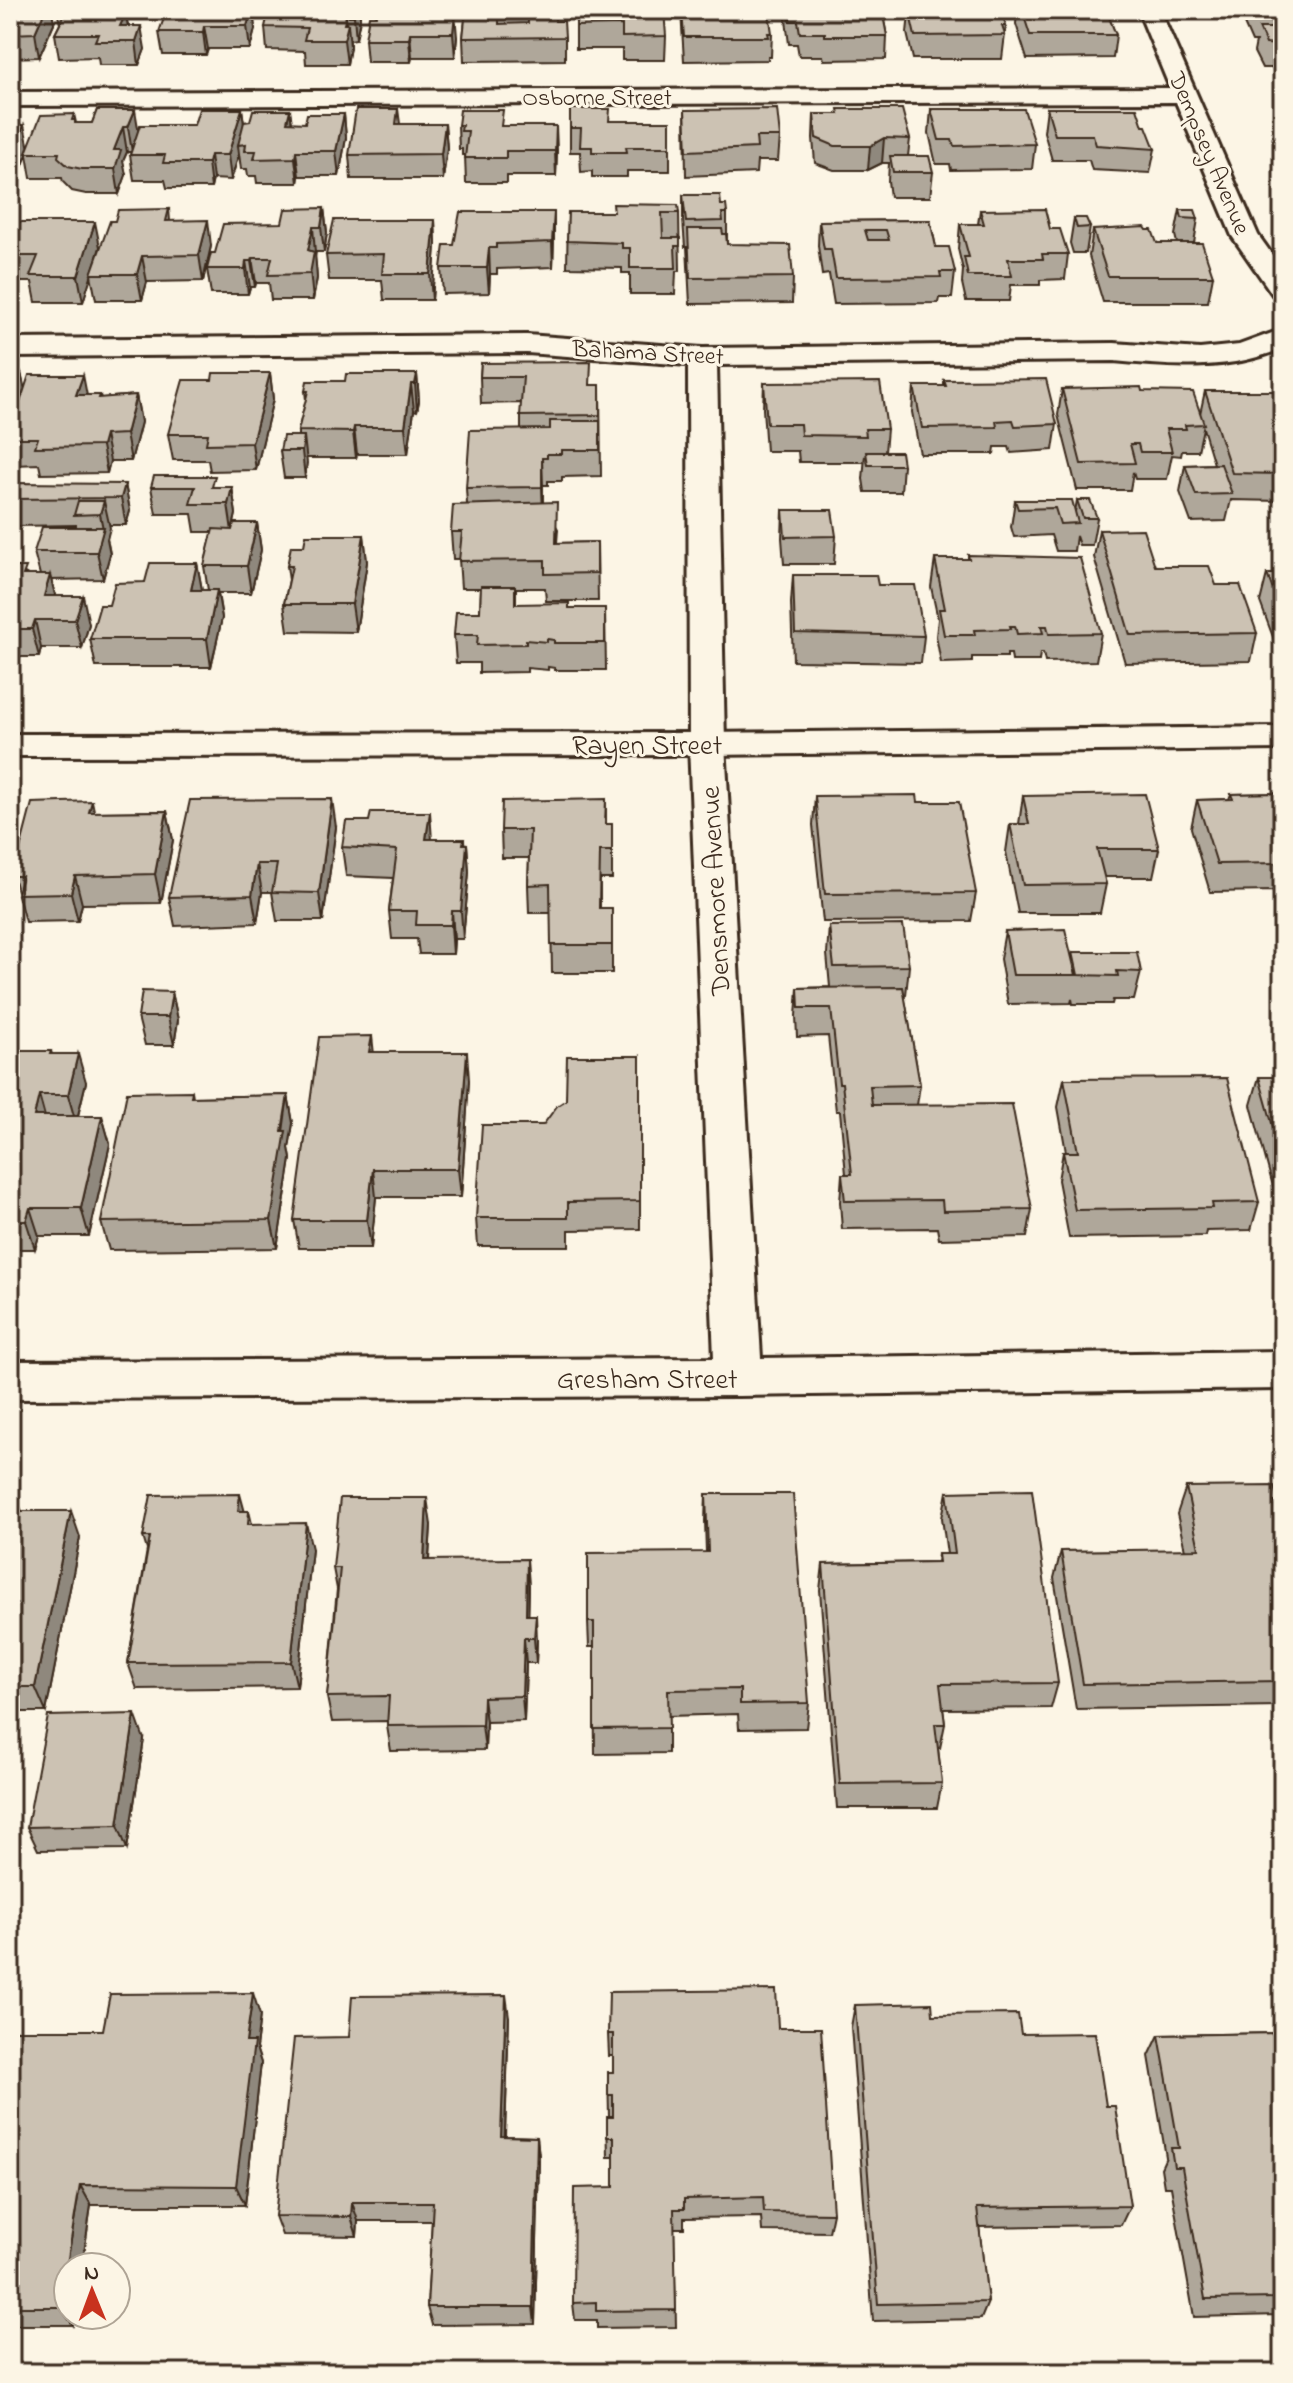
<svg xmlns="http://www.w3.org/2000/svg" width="1293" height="2383" viewBox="0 0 1293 2383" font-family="'Indie Flower',sans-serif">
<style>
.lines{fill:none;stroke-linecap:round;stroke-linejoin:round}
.street-casing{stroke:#3b2a1e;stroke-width:6}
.secondary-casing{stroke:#3b2a1e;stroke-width:6}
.street{fill:#fcf5e5;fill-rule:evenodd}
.secondary{fill:#fcf5e5;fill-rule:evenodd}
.wall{fill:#afa79a;stroke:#3b2a1e;stroke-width:2}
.shaded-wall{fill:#8f887d;stroke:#3b2a1e;stroke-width:2}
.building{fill:#ccc2b3;stroke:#3b2a1e;stroke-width:2;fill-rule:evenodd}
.labels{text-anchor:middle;stroke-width:6;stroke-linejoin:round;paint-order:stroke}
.far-street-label{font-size:24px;fill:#3b2a1e;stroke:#fcf5e5}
.street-label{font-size:28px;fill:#3b2a1e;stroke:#fcf5e5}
</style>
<rect width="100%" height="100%" fill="#fcf5e5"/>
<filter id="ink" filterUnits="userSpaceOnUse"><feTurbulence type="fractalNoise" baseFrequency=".0125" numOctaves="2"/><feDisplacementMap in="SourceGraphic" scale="16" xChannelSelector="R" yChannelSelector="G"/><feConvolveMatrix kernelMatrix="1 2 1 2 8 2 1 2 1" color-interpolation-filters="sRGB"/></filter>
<g filter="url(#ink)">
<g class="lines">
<g class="street-casing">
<path id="street" d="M1138,10H1160L1258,235L1283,270V297L1273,295L1232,236L1176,102L10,106V92L1170,88Z
M1283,329V348C1229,372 1171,366 1114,361L717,365L725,744L761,1358L1283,1351V1389L738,1396L10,1399V1361L714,1358L689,744L688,365L527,353L10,357V339L527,335L702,348L1114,343L1200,349L1239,345Z"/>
</g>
<g class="secondary-casing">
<path id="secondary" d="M1283,727V749L707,755L10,756V734L707,733Z"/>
</g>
<use href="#street" class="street"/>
<use href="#secondary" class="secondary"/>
</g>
<path class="wall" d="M10,10H52L54,23L39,57L10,58Z
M57,10H119L120,13H126L128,26L145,49L139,65H99L98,57L59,58L55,34L60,24Z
M253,10L255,29L250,49H208L206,55H163L159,32Z
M360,10V19L356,39L350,40V47L347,64H306L305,51L267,50L265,27Z
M434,10V14L457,37L455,57H412L411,62H367L365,39Z
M466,10L556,21L565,37V60L464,61L463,38Z
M576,10L666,36L665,60H622V49H576Z
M681,10H715V13L772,33L771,57H768V60L684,61Z
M786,10H882L887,36L886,59L824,60L823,56H799L797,44H789L786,20Z
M900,10H997L999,19L1006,26L1002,59H913L907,33L909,14H901Z
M1017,10H1056L1057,11H1059V10H1106L1116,35L1113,58L1027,59L1016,24Z
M1238,10H1283V68H1262L1254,52L1256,42H1252Z
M1047,108L1155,149L1150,173L1092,170L1089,160H1052L1044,132Z
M242,109L244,123L290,110L292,123H305L344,114L346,138L339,176H299L298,183H257L256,176H248L247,169H241L239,154L231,180L213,179L211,188H167L165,180H134L130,155L131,152H127L123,161L126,175L119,194H86L72,191L63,182L62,178H31L27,155L15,185H10V125L28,148L74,114L76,123H92L97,110L138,131L194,125Z
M398,109L400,124H445L447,148L443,179H351L349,155Z
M931,109L1035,144L1032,169L951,170L950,164H936L929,133Z
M685,110L780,137L778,161H757L756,173L686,176Z
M814,114L910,139L908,156L933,172L930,197H890L888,181L889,163H882L868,170H834L815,163L813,138Z
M610,121H670V171H627V177H592V171L581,172L580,152H570V128Z
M458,125L503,126L557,150L556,176H507V183H466L465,155H462V149H459Z
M683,195L727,213V244L793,277L792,303L690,304L687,247H685L683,220Z
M324,208L327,233L324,252H316L315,257L317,278L313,300H271L269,283H256L255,287H250L248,294H211L207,269L215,253L282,223Z
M169,209L170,221L211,246L203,281L147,282L142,300H96L91,275L83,302H36L32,282H10V222L100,247L92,272L115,221Z
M980,210L1050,229L1068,254L1065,279L1040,280V285H1011L1009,301H966L962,283L963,270L958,249L960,224H978Z
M1180,210L1198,219L1194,243L1213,276L1208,302H1103L1089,256L1093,230H1147L1157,243H1177L1175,235Z
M568,212L679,213L680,271H676L675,294H630V273H622V268L567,267Z
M1074,218L1090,227L1086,253H1073L1070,243Z
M435,220L436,245L432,300H384L382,280H329L326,255Z
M930,220L936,247L955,272L952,298H939L938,303L834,304L829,274L822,275L818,246L819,221Z
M554,237L553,267L497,269V274H490L489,293L443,294L441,268L454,245Z
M481,363L591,385H600L601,476L562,477V481H548V485H543V502L558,529L557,543L597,542L598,601H546L545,588H516V604L570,608H605L606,670H555V668L548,667V670L527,668V672L479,673V663H456L454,635L480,612L481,588H461L459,559H453L451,532L467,504L466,488L521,429V403L481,404L480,377Z
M10,373H21L24,389L87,395H100L101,398L136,395L141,422L131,461H110L107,473L41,474L39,464L15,465L10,445Z
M270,373L273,399L256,470L210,471L208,460H173L168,434L212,380Z
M417,374L419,401L417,411L414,410L408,454H357L356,458H306L305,478H284L280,451L298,436V431L306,400L305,391L345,381Z
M944,380L1057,424L1053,450L1011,453L1009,447H995L994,454H920L912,412L914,386H944Z
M764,383L887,429L885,452L903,465L901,492H865L863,479L865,456L864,462H799L798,451H766L763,409Z
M1062,389L1142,391L1200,414L1205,391H1283V501L1231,500L1226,521L1191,522L1180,492L1185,465L1214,464L1203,428L1198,451H1182L1181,456L1172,455L1167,479H1135L1133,472L1130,490H1077L1058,415Z
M125,484L130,511L126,525H109L107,539L110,554L103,579L51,580L55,596L89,624L82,648H41L39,657H10V555H12L15,567L28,575H40L34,552L76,527V525L16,526L10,497Z
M151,487H232L236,514L234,523H257L261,550L251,593H218L222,618L211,667H96L90,639L109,605L145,582L197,563L202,590H208L204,566L213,532H195L192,514H156Z
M1015,500L1075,512L1077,500L1097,518L1092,545H1079L1076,536L1074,551H1056L1051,535L1014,537L1011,527Z
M783,510L836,536L834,564H784L782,538Z
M1099,530L1155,566L1216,585L1257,633L1251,661L1125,663L1094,557Z
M364,535L367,562L356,632L288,631L284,604L289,580L287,566L304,546Z
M968,555L1101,633L1096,661L1045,662L1043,653H1040L1039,661H1012L1011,654H1007V657H972V662L941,663L936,636L938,619L931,587L935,559H968Z
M1283,564V661H1282L1260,602L1267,574H1281Z
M793,575L878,585L924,636L921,663L793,661L791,603Z
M1283,793V911L1277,891L1210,892L1191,828L1197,800L1229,799L1231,794Z
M815,796L918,802L976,893L971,921L823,922L813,825Z
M1023,796L1159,849L1153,877H1104L1106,884L1100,913H1018L1006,852L1010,824H1019Z
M606,799V824L612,852V879H600V908H612V973H552L551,913H529L528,885L529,858H502L501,830Z
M167,811L173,840L161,903L82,904L78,921L25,922L13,876L94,812Z
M336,827L323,921H277L272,892H262L257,923L175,926L169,897Z
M432,839L467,844L469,872L463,939H454L453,954H419L417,939H392L389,911L393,878L346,876L342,847Z
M829,926L909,966L906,995H904L920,1085L917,1105L1032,1209L1027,1237L939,1239L937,1228L842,1229L840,1202L842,1174H846L840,1111H836L828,1036L797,1037L796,1016L798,988L830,987L827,954Z
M1005,931L1072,957L1073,952L1141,972L1134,1000H1113L1112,1004H1073L1072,999L1071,1003L1008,1004L1000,959Z
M172,992L178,1020L174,1045H145L138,1017Z
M10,1051H51L52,1054L86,1082L78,1116H102L110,1144L89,1236H39L35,1249H10Z
M374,1052L469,1080L461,1197H376L371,1248H299L294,1220Z
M640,1056V1229L569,1230V1246H478L476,1218L543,1125Z
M1259,1077H1283V1223L1251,1105Z
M1064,1079L1259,1202L1251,1230L1206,1231L1205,1236L1069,1238L1058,1180L1063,1152H1066L1058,1107Z
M192,1091L193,1097L288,1095L293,1123L289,1148L291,1159L277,1248L109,1250L101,1222Z
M1186,1487L1278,1502L1276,1509L1283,1539V1706L1076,1709L1054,1578L1061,1551L1185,1550L1177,1514Z
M947,1492L1058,1683L1051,1708L943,1709L945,1724L940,1748H938L942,1783L937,1808H837L820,1590L823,1564L937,1562L938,1554H947L942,1518Z
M706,1494L809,1703L806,1728L739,1729L738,1714L668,1716V1753L595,1754L594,1647H589L588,1622L706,1552L705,1521Z
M10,1499L22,1511L80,1537L46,1712H10Z
M244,1511H249L252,1524L312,1549L297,1687L137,1689L128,1663L147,1550L143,1537Z
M431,1525L429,1560L529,1585L528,1615L537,1640L536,1663H526L524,1721L486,1722L485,1750L391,1751L387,1726V1721L332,1722L327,1697L337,1589L333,1568Z
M144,1739L127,1849L38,1850L27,1827Z
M855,2005L933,2015L1021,2034L1106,2106L1130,2206L1121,2225L979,2227L988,2302L981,2319L873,2321L851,2027Z
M260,2015L256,2048L261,2063L245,2205H91L82,2267H68V2315H74L73,2325H10V2039Z
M509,2017L505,2136L537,2137L539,2157L535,2324L432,2325L427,2307L432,2221H358L357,2236L282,2235L275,2216L349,2037Z
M778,2028L833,2213L829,2232L762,2231L761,2217L684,2218V2228H674L676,2327L597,2328V2320H575L573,2303L614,2187V2157H608L607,2117H613V2116H609L608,2072H613V2056H609L608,2034Z
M1283,2033V2315L1194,2317L1171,2187H1164L1161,2168L1166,2157L1149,2056L1159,2035Z"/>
<path class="shaded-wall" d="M45,10H52L54,23L39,57L35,33Z
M114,10H119L121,23L126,13L129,36L127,41L113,13Z
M252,10H253L255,29L250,49L247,26Z
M356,10H360V19L356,39L354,16Z
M455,13L457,37L455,57L453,33Z
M346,16L347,29L348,24L350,47L347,64L344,40Z
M141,26L145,49L139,65L136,41Z
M204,26L208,49L206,55L203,32Z
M410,33L412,57L411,62L409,39Z
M242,109L245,133L238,145L239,154L231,180L228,155Z
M135,110L139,134L132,152L128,127Z
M290,110L293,134L287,122Z
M344,114L346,138L339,176L336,151Z
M445,124L447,148L443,179L441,154Z
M24,125L29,149L15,185L10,160Z
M556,126L557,150L556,176L555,151Z
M123,127L127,152L123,161L126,175L119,194L115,169L114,150Z
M884,138L882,163L868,170L870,146Z
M296,151L299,176L298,183L295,158Z
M210,155L213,179L211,188L208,163Z
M324,208L327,233L324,252L321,227Z
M554,212V237L553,267L552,242Z
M208,220L211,246L203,281L199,255Z
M435,220L436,245L432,300L430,274Z
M95,222L100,247L83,302L78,276Z
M313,227L317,278L313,300L308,250Z
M489,248L490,274L489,293L487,268Z
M142,256L147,282L142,300L137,274Z
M252,258L256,283L255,287L251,261Z
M246,261L250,287L248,294L245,269Z
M21,373L27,399L10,438V400Z
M270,373L273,399L256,470L252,443Z
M417,374L419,401L417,411L415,384Z
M83,375L88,401L76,395Z
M411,384L414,410L408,454L405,427Z
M136,395L141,422L131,461L126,434Z
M354,427L357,454L356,458L353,432Z
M105,435L110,461L107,473L102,446Z
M304,436L307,463L305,478L302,451Z
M542,458L543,485V514L542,487Z
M125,484L130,511L126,525L121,498Z
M232,487L236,514L232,531L228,504Z
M104,501L110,528L107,539L110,554L103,579L97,552L103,529L100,514Z
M257,523L261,550L251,593L247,566Z
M364,535L367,562L356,632L352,604Z
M12,555L19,582L10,575V561Z
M197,563L202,590H191Z
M50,575L57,603L44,596Z
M217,590L222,618L211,667L207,639Z
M83,596L89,624L82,648L75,620Z
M35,620L41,648L39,657L32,629Z
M332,799L336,827L323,921L319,893Z
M92,801L98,830L89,812Z
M13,810L21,838L10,876V821Z
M167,811L173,840L161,903L155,874Z
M430,812L432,840L426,839Z
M464,839L465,862L467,844L469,872L463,939L461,911Z
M257,864L262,892L257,923L252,895Z
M75,876L82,904L78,921L71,893Z
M452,911L454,939L453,954L451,925Z
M10,984L14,997L10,1010Z
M172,992L178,1020L174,1045L168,1017Z
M10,1013L14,1025L10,1040Z
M372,1036L375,1064L369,1052Z
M467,1052L469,1080L461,1197L458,1169Z
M78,1054L86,1082L76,1123L68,1095Z
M39,1095L47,1124L34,1116Z
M288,1095L293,1123L289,1148L291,1159L277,1248L271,1220Z
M102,1116L110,1144L89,1236L81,1208Z
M373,1169L376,1197L371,1248L367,1220Z
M30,1208L39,1236L35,1249L26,1221Z
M240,1494L247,1520L238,1511Z
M427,1498L431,1525L427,1586L424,1560Z
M17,1499L27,1525L15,1511Z
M71,1511L80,1537L46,1712L35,1687Z
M306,1523L312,1549L297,1687L291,1662Z
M527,1559L529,1585L528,1641L526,1615Z
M536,1615L537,1640L536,1663L534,1638Z
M524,1638L526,1663L524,1721L522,1696Z
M483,1697L486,1722L485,1750L482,1725Z
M135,1714L144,1739L127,1849L118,1825Z
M253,1993L260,2015L256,2048L261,2063L245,2205L236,2186L246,2042Z
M506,1995L509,2017L504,2156L501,2136Z
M537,2137L539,2157L535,2324L533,2307Z
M80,2185L91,2205L82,2267H68V2315H74L73,2325L60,2307Z
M352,2202L358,2221L357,2236L351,2217Z"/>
<path class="building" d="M10,10H45L35,33L10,34Z
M67,10H114L113,13H126L120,26H141L136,41H95L98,34H55Z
M167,10H252L247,26H204L203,32H159Z
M269,10H356L354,16H346L344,24H348L344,40H304L307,28L265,27Z
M377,10H434L433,14L455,13L453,33H410L409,39H365L369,16H376Z
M466,10H555V21H564L565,37L463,38ZM499,18H528V23L499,24Z
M576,10H664L666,36L622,37V25L576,26Z
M682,10H715V13H769L772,33H768L769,37H684Z
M789,10H882L887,36H825V33H800L798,21H790Z
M909,10H997L999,19H1004L1006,26H1002L1005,35L915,36Z
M1022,10H1056L1057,11H1064V10H1106L1116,35H1030Z
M1252,10H1283H1279L1283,19H1256Z
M1259,28H1283V45L1266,44Z
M1047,108H1137L1143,126H1146L1155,149L1096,145L1093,135H1055Z
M199,109H242L228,155H210L208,163H163L165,155H130L140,125H194Z
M356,109H398L396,124H445L441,154L349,155Z
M570,109H610L609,121H670V147H626L627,152H592V147H580L581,128H570Z
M777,109L780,137H756L757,148L687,151L685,110Z
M838,109H902L910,139L884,138L870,146H835L816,138L814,114H839Z
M931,109H1024L1035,144L954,146L952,140H939Z
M97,110H135L128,127H123L114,150H121L115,169H82L68,166L58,157L59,153H26L41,115L74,114L72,120H75V123H92Z
M253,110H290L287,122L305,123L307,114H344L336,151H296L295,158L254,159L256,151H245L246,144L238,145L244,122L250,121Z
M460,110H503L501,126H556L555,151H506V158H465L468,131H461L462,125H458Z
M10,125H24L10,160Z
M890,156H929L933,172H893Z
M683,195H720L721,205H726L727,213H722L723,221L686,222Z
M613,204L678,205L679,213H662L663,238H680V246H675L676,268H630V248H622V243L567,241L568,212H614Z
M324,208L321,227H313L308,250L314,252L310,274L268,275L272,258H252L251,261H246L245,269H207L211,253H215L223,224L282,223L285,209Z
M169,209L166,221L208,220L199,255L142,256L137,274H91L110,221H115L118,210Z
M1045,209L1050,229H1060L1068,254H1042L1043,259H1008L1012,276H968L964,257H969L960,224H984L980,210Z
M1180,210H1195L1198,219L1182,218Z
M460,212H554L552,242L496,244V248H489L487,268H441L444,245H454Z
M1074,218H1086L1090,227L1077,228Z
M334,220H435L430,274H382L384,254L326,255Z
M930,220L936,247H949L955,272H940L941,277L836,278L831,249H824L819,221ZM865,230H886L889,240H868Z
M10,222H95L78,276H30L38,256H10Z
M1145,227L1147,230H1152L1157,243H1202L1213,276H1108L1093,230Z
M688,229H722L723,234H726L727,244L790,245L793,277L690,278Z
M591,362L590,385H600V415L520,416L523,377H480L481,363Z
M10,373H21L10,400Z
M213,373H270L252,443L206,444L208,434H168L183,380H212Z
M346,374H417L415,384H411L405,427H354L353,432L298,431L308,391H305L307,381H345Z
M29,375H83L76,395H100L99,398L136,395L126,434L105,435L102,446L35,447L38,438H10V433Z
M1046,379L1057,424L1015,426L1013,420L996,421L997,427L922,428L914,386H946L944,380Z
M880,382L887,429H865L866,436L801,435L800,424H767L764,383Z
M1141,387L1142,391L1193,392L1204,424L1185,425L1186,429H1166L1172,452H1140L1138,444H1130L1135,463L1081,464L1062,389Z
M1205,391H1283V474L1232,473Z
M550,421H600V450H562V454H547V458H542V487L466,488L470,430L550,429Z
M283,436H304L302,451H280Z
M866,452H901L903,465H868Z
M1221,464L1232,494L1196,495L1185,465Z
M154,476H215L212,487H232L228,504H190L195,487H151Z
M15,483L125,484L121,498L10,499Z
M1015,500H1072L1078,523L1060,524L1055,508L1018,509Z
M1077,500H1090L1097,518H1083Z
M78,501H104L100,514L74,515Z
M557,502L556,543L597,542V573L545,574V560L459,561L462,532H451L453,505Z
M783,510H832L836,536L785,537Z
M234,523H257L247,566H204L213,529L232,530Z
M42,527H104L97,552H34Z
M1143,529L1155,566H1209L1216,585H1240L1257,633L1130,635L1099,530Z
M306,535H364L352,604H284L292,566H287L291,546H304Z
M968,555L1080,558L1101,633L1049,634L1047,626H1041L1043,633L1017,634L1015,626H1010L1011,629L974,630L975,635H944L939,609H945L935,559H969Z
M150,563H197L191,590H217L207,639H90L100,605H109L115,583L145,582Z
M10,567H26L23,575H50L44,596H83L75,620H35L32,629H10Z
M1267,574H1283V617Z
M793,575H876L878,585H915L924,636L795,633Z
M481,586H515V604L569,603V608H605V643H554V640L547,639V642L526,640V644L477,645L478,635H454L456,612H480Z
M1283,793V863L1217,864L1197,800L1233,799L1231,794Z
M1145,794L1159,849H1097L1106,884L1023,885L1010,824H1029L1023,796Z
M917,795L918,802H959L976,893L825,894L815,796Z
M332,799L319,893L272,892L277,864H257L252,895L169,897L190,800Z
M606,799L605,824H612V851H600L599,908H612V945H551L550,884L528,885L530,830H501L502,801Z
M92,801L89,812L167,811L155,874L75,876L71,893L17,894L22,876H13L32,803Z
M371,812H430L426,839H464L463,844H467L461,911H452L451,925H416L417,911H389L397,850L342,847L346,821H369Z
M903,925L909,966L834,967L829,926Z
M1065,929L1076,975H1013L1005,931Z
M1073,952H1137L1141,972L1117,971L1118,976L1078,975Z
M903,987L920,1085L870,1086L872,1105L1012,1104L1032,1209L943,1211L942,1200L845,1201L842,1174H852L842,1083H839L831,1008H799L798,988Z
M142,991L172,992L168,1017H138Z
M372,1036L369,1052H467L458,1169H373L367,1220H294L319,1037Z
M10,1051H51L50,1054H78L68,1095H39L34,1116H102L81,1208H30L26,1221H10Z
M567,1056H640V1201L568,1202V1218H476L482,1125H543L557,1106L566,1100Z
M1259,1077H1283V1162Z
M1227,1078L1259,1202L1212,1203L1213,1208L1075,1210L1063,1152H1078L1064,1079Z
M192,1091L191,1097L288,1095L282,1131H286L271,1220L101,1222L127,1092Z
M1274,1486L1278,1502H1274L1283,1539V1681L1083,1684L1061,1551L1199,1549L1186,1487Z
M1032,1490L1058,1683L940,1684L945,1724H935L942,1783L840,1784L823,1564L939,1562L938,1554H955L947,1492Z
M240,1494L238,1511H249L248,1524L306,1523L291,1662L128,1663L150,1537H143L151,1495Z
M706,1494H793L809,1703L740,1704V1689L668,1690L669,1728L594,1729V1622H588V1553L708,1552Z
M340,1498H427L424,1560L527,1559L526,1615H536L534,1638H524L522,1696L483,1697L482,1725L387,1726L389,1696L327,1697L340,1568H333Z
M10,1499H17L15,1511H71L35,1687H10Z
M135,1714L118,1825L27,1827L48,1716Z
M776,1990L778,2028H821L833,2213L764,2212L763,2197L684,2199V2209H674L676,2310L596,2311V2302L573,2303L574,2188L614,2187V2137H607V2117H613V2095H608V2072H613V2034H608L609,1992Z
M253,1993L246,2042H254L236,2186L80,2185L60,2307H10V2039L12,2030H103L110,1994Z
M506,1995L501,2136L537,2137L533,2307H427L433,2202H352L351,2217L275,2216L294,2038L349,2037L352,1996Z
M932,2003L933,2015L1018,2014L1021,2034L1095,2033L1106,2106H1115L1130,2206L977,2208L988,2302L878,2304L855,2005Z
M1283,2033V2298L1205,2299L1182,2167H1174L1171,2148H1179L1159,2035Z"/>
</g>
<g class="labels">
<g class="far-street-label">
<text x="597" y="105">Osborne Street</text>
<text transform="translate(1210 153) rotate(67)" y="8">Dempsey Avenue</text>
<text transform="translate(648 352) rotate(3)" y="8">Bahama Street</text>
</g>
<g class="street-label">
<text x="647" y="754">Rayen Street</text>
<text transform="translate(714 891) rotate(-93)" y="10">Densmore Avenue</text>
<text x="647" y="1388">Gresham Street</text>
</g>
</g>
<rect width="1293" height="2383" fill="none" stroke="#fcf5e5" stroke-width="40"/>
<rect x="20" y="20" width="1253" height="2343" fill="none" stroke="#3b2a1e" stroke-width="3" filter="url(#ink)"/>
<g transform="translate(92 2291) rotate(359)"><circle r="38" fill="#fcf5e5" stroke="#afa495" stroke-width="2"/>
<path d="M0-6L14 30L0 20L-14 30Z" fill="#c8321e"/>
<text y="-12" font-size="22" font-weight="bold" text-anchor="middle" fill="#3b2a1e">N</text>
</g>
</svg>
